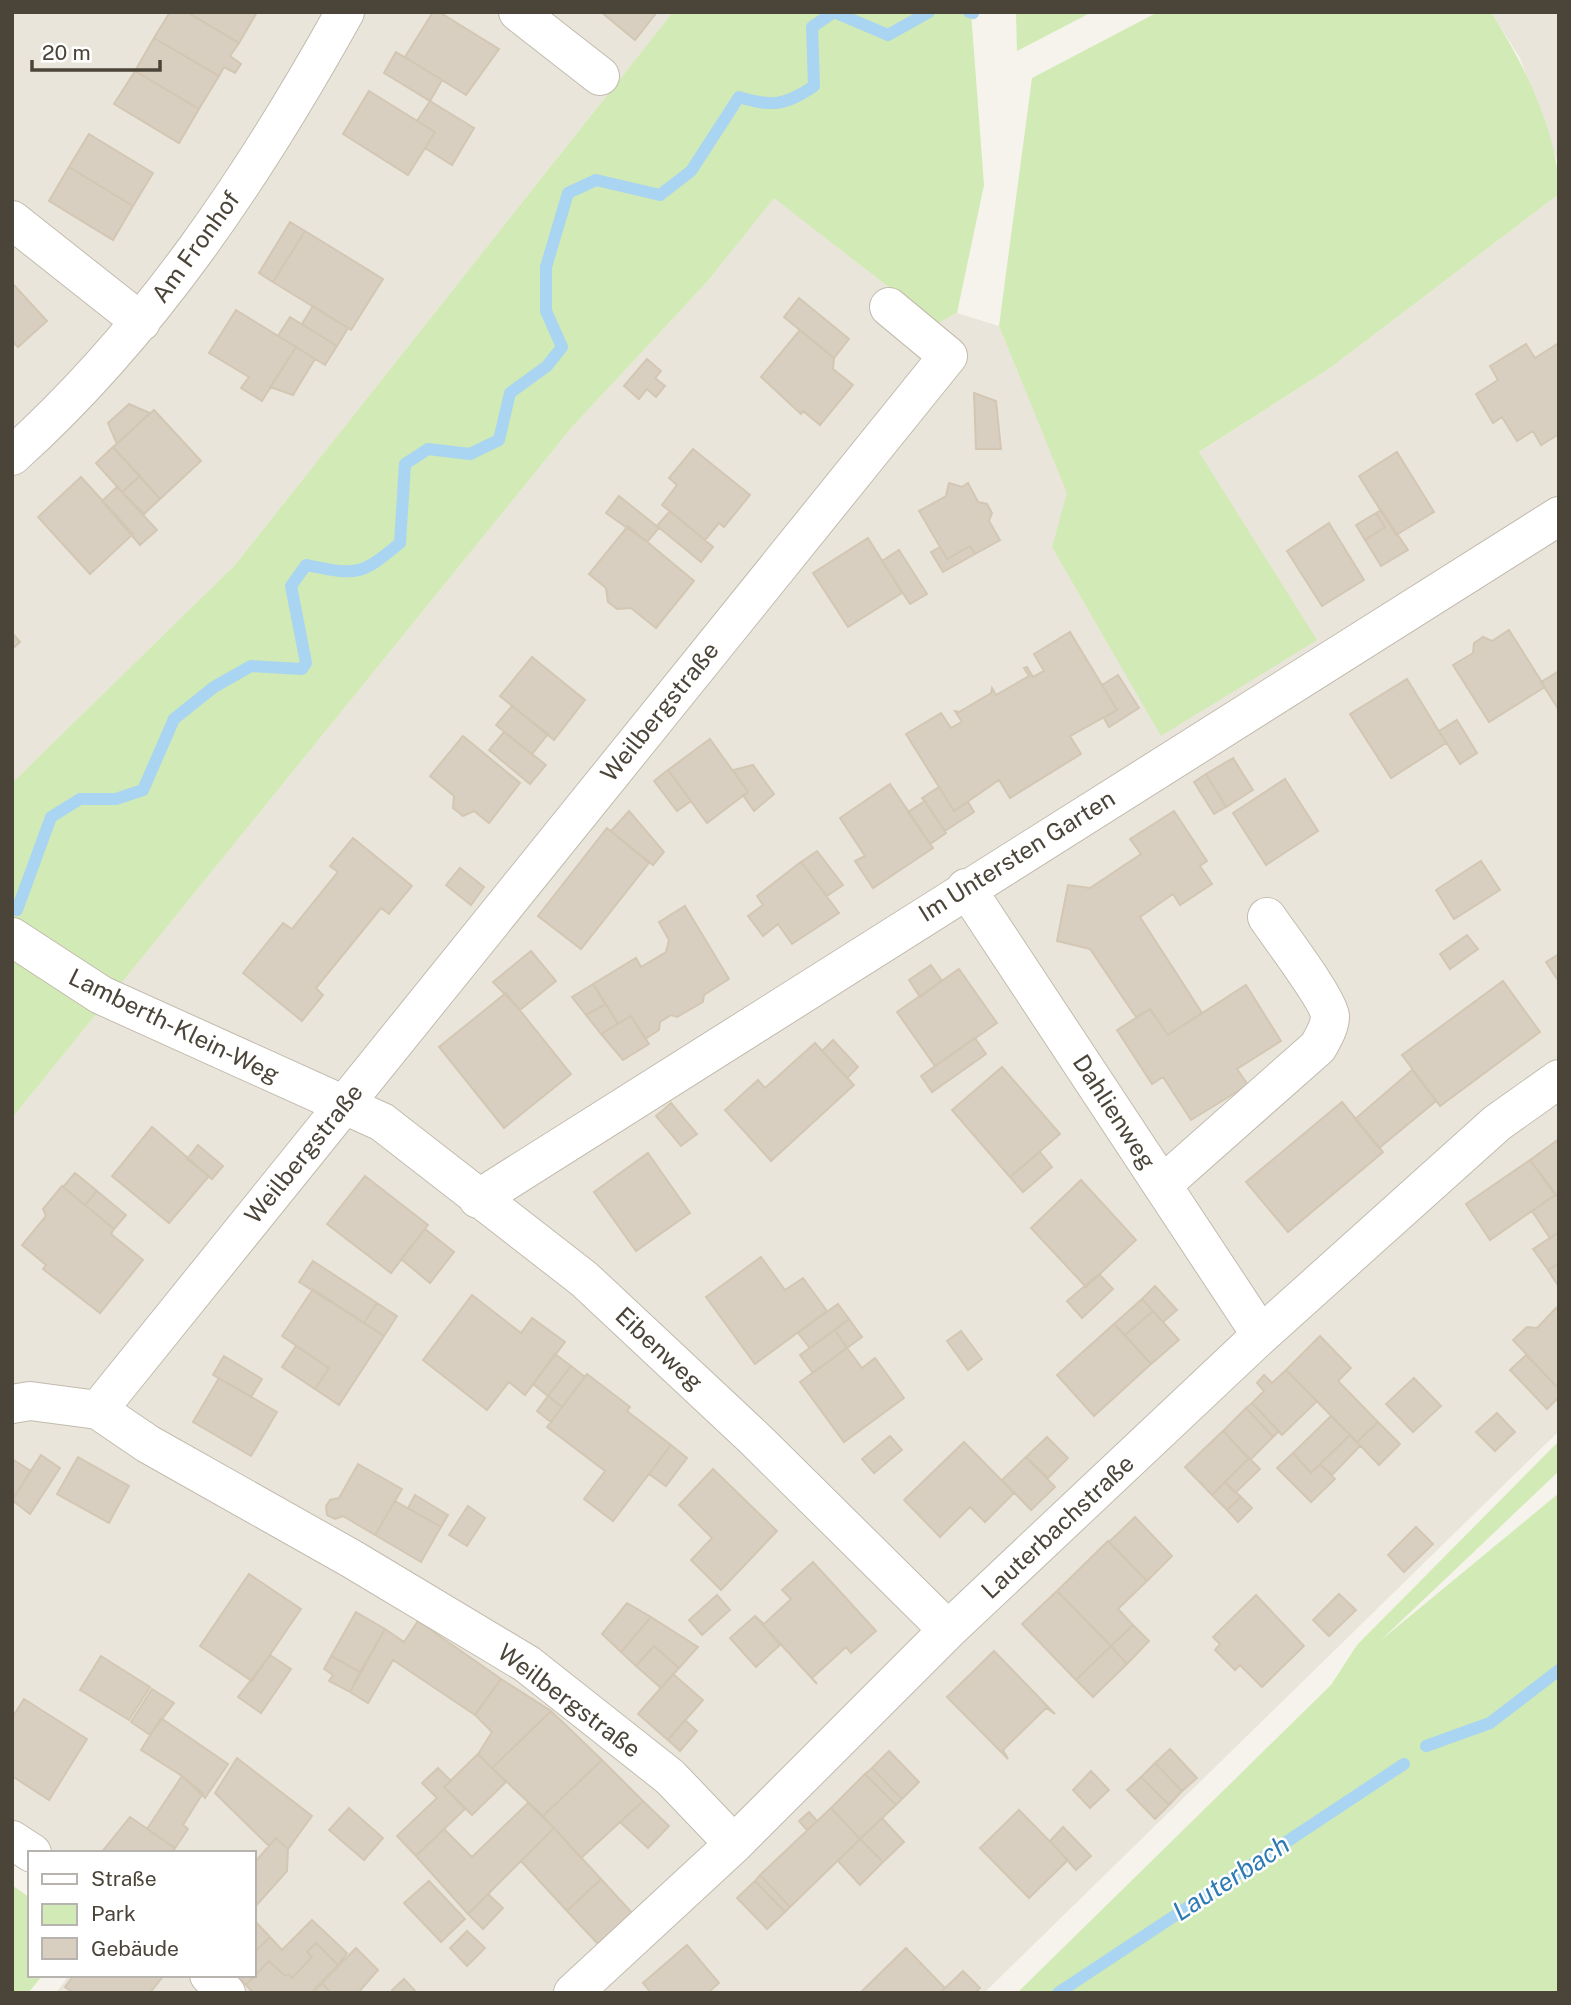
<svg xmlns="http://www.w3.org/2000/svg" width="1571" height="2005" viewBox="0 0 1571 2005" font-family="'Public Sans',sans-serif">
<style>
.residential{fill:#eae5da}
.green{fill:#d2eab5}
.lines{fill:none;stroke-linecap:round;stroke-linejoin:round}
.stream{stroke:#a9d4f2;stroke-width:12}
.building{fill:#d8cfc1;stroke:#d3c7b4;stroke-width:2}
.minor-casing{stroke:#c2bbae;stroke-width:40}
.minor{stroke:#fff;stroke-width:38}
.labels{text-anchor:middle;stroke-width:5;stroke-linejoin:round;paint-order:stroke}
.street-label{font-size:24px;fill:#4b4439;stroke:#fff}
.water-label{font-size:26px;font-style:italic;fill:#2e7ab2;stroke:#fff}
</style>
<rect width="100%" height="100%" fill="#f6f3ec"/>
<path class="residential" d="M12,12H673L235,565L12,783Z
M1491,12H1559V166L1520,58Z
M1559,194V1431L984,1993H56L69,1975H254V1853H55L12,1824V1118L572,427L706,283L774,197L935,324L957,313L999,326L1068,494L1052,547L1330,368Z"/>
<path class="green" d="M673,12H971L984,185L957,313L936,324L774,198L706,283L572,427L12,1118V783L235,565Z
M1016,12H1092L1017,51Z
M1158,12H1491C1523,63 1559,133 1559,194L1330,368L1199,452L1317,640L1161,736L1052,547L1067,493L999,326L1032,78Z
M1559,1441V1471L1380,1641L1559,1493V1993H1017L1331,1685L1357,1645Z
M12,1885L30,1898V1975H43L28,1993H12Z"/>
<g class="lines">
<path class="stream" d="M834,12L888,35L929,12
M969,12L973,13
M17,910L51,817L80,799H116L143,790L174,719L214,687L251,666L302,669L306,663L291,586L306,565C357,575 359,577 400,543L405,464L428,449L470,454L499,440L510,393L547,366L562,347L546,311V267L568,193L596,180L660,195L691,171L739,97C771,107 785,106 814,86L812,27L834,12
M1426,1746L1490,1723L1559,1670
M1058,1993L1404,1764"/>
</g>
<path class="building" d="M170,12H187L239,43L230,56L241,64L235,73L224,67L219,76L154,38Z
M187,12H257L239,43Z
M433,12H439L499,49L466,95L405,57Z
M601,12H657L635,40Z
M154,38L219,76L199,109L135,71Z
M396,52L442,80L430,101L384,73Z
M135,71L199,109L179,143L114,104Z
M369,91L435,132L408,175L343,134Z
M430,101L474,128L452,165L425,148L435,132L417,121Z
M89,134L153,173L133,206L69,167Z
M69,167L133,206L113,240L49,201Z
M290,222L305,231L273,282L259,273Z
M305,231L383,279L351,330L273,282Z
M12,283L47,321L18,347L12,341Z
M799,298L849,339L834,358L784,317Z
M313,306L348,328L337,346L302,324Z
M236,310L296,347L262,401L241,388L249,377L209,353Z
M290,317L337,346L325,365L278,336Z
M800,330L834,358L833,369L853,385L820,425L803,411L801,414L761,377Z
M1526,344L1535,358L1557,344L1559,347V434L1541,445L1533,431L1517,441L1502,417L1493,423L1476,394L1498,380L1490,366Z
M296,347L315,359L293,395L270,387Z
M647,359L661,371L655,378L665,386L656,397L647,389L639,399L624,386Z
M974,393L996,401L1001,449H976Z
M129,404L150,413L117,444L108,423Z
M154,410L201,461L160,499L113,447Z
M113,447L140,476L122,492L96,463Z
M693,449L750,495L724,527L719,523L705,540L662,505L677,485L669,478Z
M1397,452L1434,512L1396,535L1359,476Z
M140,476L160,499L144,514L122,492Z
M81,477L133,534L90,574L38,517Z
M949,483L962,487L968,483L978,502L987,504L992,513L989,521L1000,540L975,554L970,546L947,559L919,511L946,496Z
M117,487L157,530L140,545L102,501Z
M619,496L659,528L647,542L606,513Z
M1381,510L1408,550L1381,566L1365,540L1385,527L1376,513Z
M670,511L713,547L701,562L657,526Z
M1376,513L1385,527L1365,540L1356,525Z
M1329,523L1364,580L1322,606L1287,551Z
M628,526L694,581L656,628L631,608L617,609L608,602L606,588L589,574Z
M868,538L902,593L848,627L813,573Z
M970,546L975,554L943,572L931,552L940,547L947,559Z
M899,550L927,594L910,604L882,561Z
M1509,630L1545,687L1489,722L1453,665L1473,653L1474,643L1483,637L1492,641Z
M1070,632L1117,710L1070,736L1081,754L1010,798L999,780L954,811L906,734L941,713L951,728L962,722L955,711L959,712L991,693L992,688L996,695L1029,676L1024,668L1027,667L1033,677L1044,671L1034,654Z
M12,633L20,642L12,649Z
M532,657L585,700L554,740L500,696Z
M1559,671V710L1541,682Z
M1118,675L1139,708L1109,727L1104,718L1117,710L1102,685Z
M1407,679L1446,743L1391,778L1350,714Z
M512,706L548,734L532,754L496,725Z
M1457,720L1477,753L1460,764L1439,731Z
M504,732L546,765L530,784L489,750Z
M463,736L520,783L489,823L474,811L463,816L453,808L454,796L430,776Z
M710,739L748,792L707,823L668,770Z
M1233,758L1253,790L1226,807L1206,774Z
M753,765L774,794L754,811L743,795L748,792L733,770Z
M668,770L691,801L677,811L654,781Z
M1206,774L1226,807L1214,814L1194,782Z
M1285,779L1318,831L1266,865L1233,813Z
M890,784L933,848L873,888L855,861L865,856L840,818Z
M939,787L954,811L968,802L974,812L945,831L922,798Z
M925,801L946,833L930,844L908,812Z
M629,811L664,852L653,865L611,831Z
M1174,811L1207,861L1200,866L1212,884L1180,905L1173,894L1140,917L1202,1013L1168,1035L1150,1009L1136,1017L1090,949L1057,941L1068,885L1090,888L1141,854L1130,839Z
M607,828L649,863L581,949L538,916Z
M353,838L412,886L389,914L381,908L316,988L323,995L302,1021L243,973L283,923L292,929L338,872L330,866Z
M817,851L843,885L827,896L801,862Z
M1481,861L1500,890L1454,919L1436,890Z
M801,862L839,913L792,944L778,924L763,936L748,916L763,905L757,896Z
M460,868L484,887L471,905L446,885Z
M685,906L729,979L704,995L703,1002L677,1017L671,1015L660,1022L659,1030L645,1039L631,1016L618,1024L593,984L636,958L641,967L666,952L669,940L659,922Z
M1467,935L1478,949L1450,969L1440,954Z
M531,951L556,981L520,1010L493,982Z
M1559,954V982L1546,962Z
M931,965L942,981L920,997L909,980Z
M959,969L997,1023L935,1066L897,1012Z
M1503,981L1540,1032L1440,1106L1402,1055Z
M593,984L606,1004L586,1015L572,997Z
M1246,985L1281,1041L1237,1069L1248,1085L1191,1120L1163,1077L1152,1084L1117,1030L1150,1009L1168,1035Z
M506,993L571,1074L504,1128L439,1047Z
M606,1004L618,1024L601,1034L586,1015Z
M631,1016L649,1044L623,1060L601,1034Z
M975,1038L986,1054L932,1092L921,1076Z
M833,1040L858,1067L847,1078L822,1051Z
M815,1043L854,1085L771,1161L725,1110L758,1080L765,1088Z
M1002,1067L1060,1134L1010,1177L952,1110Z
M1412,1070L1436,1101L1379,1148L1355,1119Z
M1342,1102L1383,1152L1288,1232L1246,1182Z
M671,1103L697,1134L681,1146L656,1116Z
M152,1127L209,1176L169,1223L112,1176Z
M1559,1139V1198L1530,1160Z
M198,1145L223,1166L212,1179L187,1159Z
M1040,1152L1052,1167L1023,1192L1010,1177Z
M648,1153L690,1213L636,1251L594,1192Z
M1530,1160L1555,1195L1490,1240L1466,1204Z
M75,1173L97,1191L85,1205L63,1187Z
M365,1176L428,1225L391,1273L327,1224Z
M1081,1180L1136,1240L1086,1287L1031,1228Z
M62,1186L114,1229L111,1234L143,1260L100,1313L43,1269L46,1265L22,1245L46,1216L43,1209Z
M97,1191L126,1215L114,1229L85,1205Z
M1555,1195L1559,1198V1232L1550,1238L1532,1211Z
M425,1229L454,1252L430,1283L401,1259Z
M1559,1232V1263L1548,1270L1533,1249Z
M761,1257L785,1290L803,1278L827,1311L755,1364L706,1297Z
M313,1261L377,1303L364,1323L299,1282Z
M1559,1263V1287L1548,1270Z
M1099,1274L1113,1289L1082,1318L1067,1301Z
M1155,1286L1177,1310L1163,1322L1142,1299Z
M313,1289L384,1336L339,1405L315,1389L329,1368L282,1336Z
M472,1295L521,1333L532,1318L565,1342L525,1395L509,1382L487,1410L423,1360Z
M1142,1299L1153,1311L1125,1335L1114,1324Z
M377,1303L397,1316L384,1336L364,1323Z
M838,1304L849,1319L810,1348L798,1333Z
M1556,1308L1559,1311L1558,1388L1513,1340L1527,1327L1537,1328Z
M1153,1311L1179,1340L1151,1364L1125,1335Z
M849,1319L862,1337L847,1348L835,1330Z
M1114,1324L1151,1364L1094,1416L1057,1375Z
M835,1330L847,1348L813,1373L800,1355Z
M961,1331L982,1359L968,1370L947,1341Z
M1320,1336L1351,1368L1338,1381L1378,1422L1357,1442L1286,1370Z
M296,1346L329,1368L315,1389L282,1367Z
M847,1348L862,1368L875,1358L904,1398L844,1442L800,1382Z
M555,1354L571,1366L548,1396L533,1384Z
M1526,1355L1559,1389V1397L1547,1409L1510,1370Z
M224,1356L262,1379L251,1397L213,1375Z
M571,1366L585,1377L562,1407L548,1396Z
M1286,1370L1317,1401L1282,1435L1252,1403L1264,1391L1257,1383L1264,1375L1272,1383Z
M587,1374L630,1407L627,1411L671,1445L613,1521L584,1499L605,1471L547,1427Z
M219,1378L277,1412L251,1456L193,1422Z
M1414,1378L1441,1406L1413,1432L1386,1404Z
M548,1396L562,1407L551,1422L537,1411Z
M1252,1403L1279,1431L1273,1437L1246,1408Z
M1246,1408L1273,1437L1250,1460L1223,1431Z
M1497,1413L1515,1432L1495,1451L1476,1432Z
M1331,1416L1350,1435L1311,1473L1293,1453Z
M1378,1422L1400,1444L1379,1465L1357,1442Z
M1223,1431L1249,1458L1212,1495L1185,1467Z
M1350,1435L1360,1446L1332,1475L1320,1464Z
M890,1436L902,1450L874,1473L862,1459Z
M1047,1437L1068,1458L1048,1478L1026,1457Z
M964,1442L1014,1493L985,1522L970,1507L940,1537L904,1500Z
M671,1445L687,1458L666,1486L649,1474Z
M1293,1453L1311,1473L1320,1464L1335,1479L1311,1502L1277,1468Z
M41,1455L60,1468L30,1514L12,1500Z
M78,1457L129,1486L109,1523L57,1494Z
M1026,1457L1055,1487L1031,1510L1002,1480Z
M1249,1458L1260,1469L1235,1493L1225,1482Z
M12,1459L31,1471L12,1500Z
M358,1464L402,1489L375,1535L343,1516L335,1519L327,1515L326,1506L330,1500L339,1498Z
M713,1469L777,1531L721,1590L691,1560L712,1538L679,1505Z
M1225,1482L1241,1497L1227,1510L1212,1495Z
M415,1495L448,1515L441,1527L408,1508Z
M1241,1497L1252,1508L1238,1522L1227,1510Z
M395,1501L441,1527L421,1562L375,1535Z
M468,1506L485,1518L467,1546L449,1535Z
M1135,1517L1172,1556L1147,1581L1109,1542Z
M1416,1527L1433,1544L1404,1572L1388,1555Z
M1108,1541L1147,1581L1118,1609L1133,1625L1111,1646L1057,1591Z
M813,1562L876,1631L851,1653L846,1647L812,1678L817,1684L755,1616L764,1624L791,1599L782,1590Z
M249,1574L301,1609L252,1681L200,1646Z
M1057,1591L1111,1646L1076,1680L1022,1624Z
M1339,1594L1356,1610L1329,1636L1313,1620Z
M717,1595L730,1610L702,1635L689,1620Z
M1256,1595L1304,1646L1262,1687L1240,1665L1235,1670L1215,1650L1220,1644L1213,1637Z
M627,1603L651,1617L621,1652L602,1634Z
M356,1612L385,1629L360,1672L331,1656Z
M755,1616L780,1645L756,1667L730,1638Z
M651,1617L698,1647L679,1668L654,1646L636,1666L621,1652Z
M418,1621L501,1679L475,1715L393,1660L368,1703L350,1692L385,1629L404,1642Z
M1133,1625L1149,1641L1127,1664L1111,1646Z
M654,1646L679,1668L661,1688L636,1666Z
M1111,1646L1127,1664L1093,1697L1076,1680Z
M994,1651L1055,1714L1046,1708L1003,1750L1008,1759L947,1697Z
M270,1655L291,1669L261,1713L238,1697Z
M101,1656L150,1687L129,1720L80,1690Z
M331,1656L360,1672L350,1692L329,1681L333,1675L324,1669Z
M673,1674L703,1700L668,1740L638,1714Z
M501,1679L551,1711L492,1768L478,1754L492,1732L475,1715Z
M152,1689L174,1703L150,1735L131,1722Z
M24,1699L87,1739L49,1800L12,1776V1718Z
M551,1711L602,1760L543,1816L492,1768Z
M161,1718L228,1764L205,1798L182,1776L141,1750Z
M685,1720L697,1731L680,1751L668,1740Z
M1170,1749L1197,1778L1182,1791L1155,1763Z
M889,1751L919,1782L902,1799L872,1768Z
M478,1754L506,1782L472,1815L444,1787Z
M237,1758L312,1816L288,1849L276,1838L269,1846L215,1793Z
M602,1760L643,1801L581,1858L543,1816Z
M1155,1763L1182,1791L1169,1805L1141,1777Z
M438,1768L451,1781L444,1787L465,1809L416,1856L397,1836L437,1798L422,1783Z
M872,1768L902,1799L896,1805L865,1774Z
M1091,1771L1109,1790L1090,1808L1073,1790Z
M865,1774L896,1805L860,1839L831,1808Z
M182,1776L203,1793L183,1825L188,1829L175,1848L147,1829Z
M1141,1777L1169,1805L1155,1819L1127,1790Z
M643,1801L669,1826L648,1848L620,1822Z
M528,1803L554,1828L468,1914L416,1856L444,1829L472,1857Z
M349,1808L383,1838L364,1860L329,1830Z
M831,1808L860,1839L790,1907L760,1875Z
M1019,1810L1068,1860L1029,1898L980,1848Z
M809,1812L817,1821L807,1830L799,1821Z
M130,1817L175,1848L171,1853H101Z
M882,1818L904,1842L883,1862L860,1839Z
M1063,1827L1091,1856L1076,1870L1050,1841Z
M554,1828L601,1879L567,1911L521,1861Z
M276,1838L288,1849L287,1871L254,1908V1863Z
M860,1839L883,1862L860,1885L838,1861Z
M760,1875L790,1907L785,1912L755,1881Z
M601,1879L632,1913L598,1944L567,1911Z
M429,1881L465,1919L441,1942L404,1903Z
M755,1881L785,1912L767,1929L737,1898Z
M488,1894L503,1908L483,1929L468,1914Z
M254,1920L270,1937L257,1950L254,1947Z
M312,1920L347,1953L338,1965L316,1943L307,1952L312,1957L292,1978L288,1974L285,1976L269,1961L246,1985L236,1975H254V1953L270,1937L282,1950Z
M467,1931L485,1948L467,1966L450,1948Z
M316,1943L338,1965L311,1993H253L246,1985L269,1961L285,1976L288,1974L292,1978L312,1957L307,1952Z
M687,1945L719,1983L708,1993H651L643,1983Z
M356,1948L378,1970L358,1993H331L322,1983Z
M906,1948L945,1988L940,1993H860Z
M963,1971L980,1988L975,1993H940Z
M74,1975H164L150,1993H74L65,1987Z
M404,1979L417,1993H395L392,1990Z
M322,1983L331,1993H313Z"/>
<g class="lines">
<g class="minor-casing">
<path id="minor" d="M518,12L600,76
M12,220L141,322
M12,456C151,331 255,174 345,12
M966,888L1261,1335
M12,937L101,995L382,1122L584,1279L756,1440L948,1630
M1162,1185L1318,1047C1323,1038 1330,1027 1330,1016C1328,999 1279,935 1267,917
M478,1199L1559,516
M12,1404L30,1401L98,1410L148,1444L352,1559L527,1664L670,1777L734,1844
M98,1410L948,356L889,307
M12,1840L32,1853
M209,1975L226,1993
M573,1993L734,1844L948,1630L1261,1335L1497,1123L1559,1079"/>
</g>
<use href="#minor" class="minor"/>
</g>
<g class="labels">
<g class="street-label">
<text transform="translate(196 247) rotate(-54)" y="8">Am Fronhof</text>
<text transform="translate(660 712) rotate(-51)" y="8">Weilbergstraße</text>
<text transform="translate(1017 856) rotate(-32)" y="8">Im Untersten Garten</text>
<text transform="translate(174 1026) rotate(26)" y="8">Lamberth-Klein-Weg</text>
<text transform="translate(1114 1112) rotate(57)" y="8">Dahlienweg</text>
<text transform="translate(304 1154) rotate(-51)" y="8">Weilbergstraße</text>
<text transform="translate(659 1349) rotate(43)" y="8">Eibenweg</text>
<text transform="translate(1058 1527) rotate(-43)" y="8">Lauterbachstraße</text>
<text transform="translate(569 1701) rotate(37)" y="8">Weilbergstraße</text>
</g>
<g class="water-label">
<text transform="translate(1231 1878) rotate(-33)" y="9">Lauterbach</text>
</g>
</g>
<rect width="1571" height="2005" fill="none" stroke="#4b4439" stroke-width="28"/>
<rect x="28" y="1851" width="228" height="126" fill="#ffffff" stroke="#b7b4b0" stroke-width="2"/>
<rect x="42" y="1874" width="35" height="10" fill="#ffffff" stroke="#b7b4b0" stroke-width="2"/>
<text x="91" y="1886" font-size="21" fill="#4b4439">Straße</text>
<rect x="42" y="1904" width="35" height="21" fill="#d2eab5" stroke="#b7b4b0" stroke-width="2"/>
<text x="91" y="1921" font-size="21" fill="#4b4439">Park</text>
<rect x="42" y="1938" width="35" height="21" fill="#d8cfc1" stroke="#b7b4b0" stroke-width="2"/>
<text x="91" y="1956" font-size="21" fill="#4b4439">Gebäude</text>
<path d="M32 60v10h128v-10" fill="none" stroke="#4b4439" stroke-width="3.5"/>
<text x="42" y="60" font-size="21" fill="#4b4439" stroke="#ffffff" stroke-width="5" paint-order="stroke">20 m</text>
</svg>
